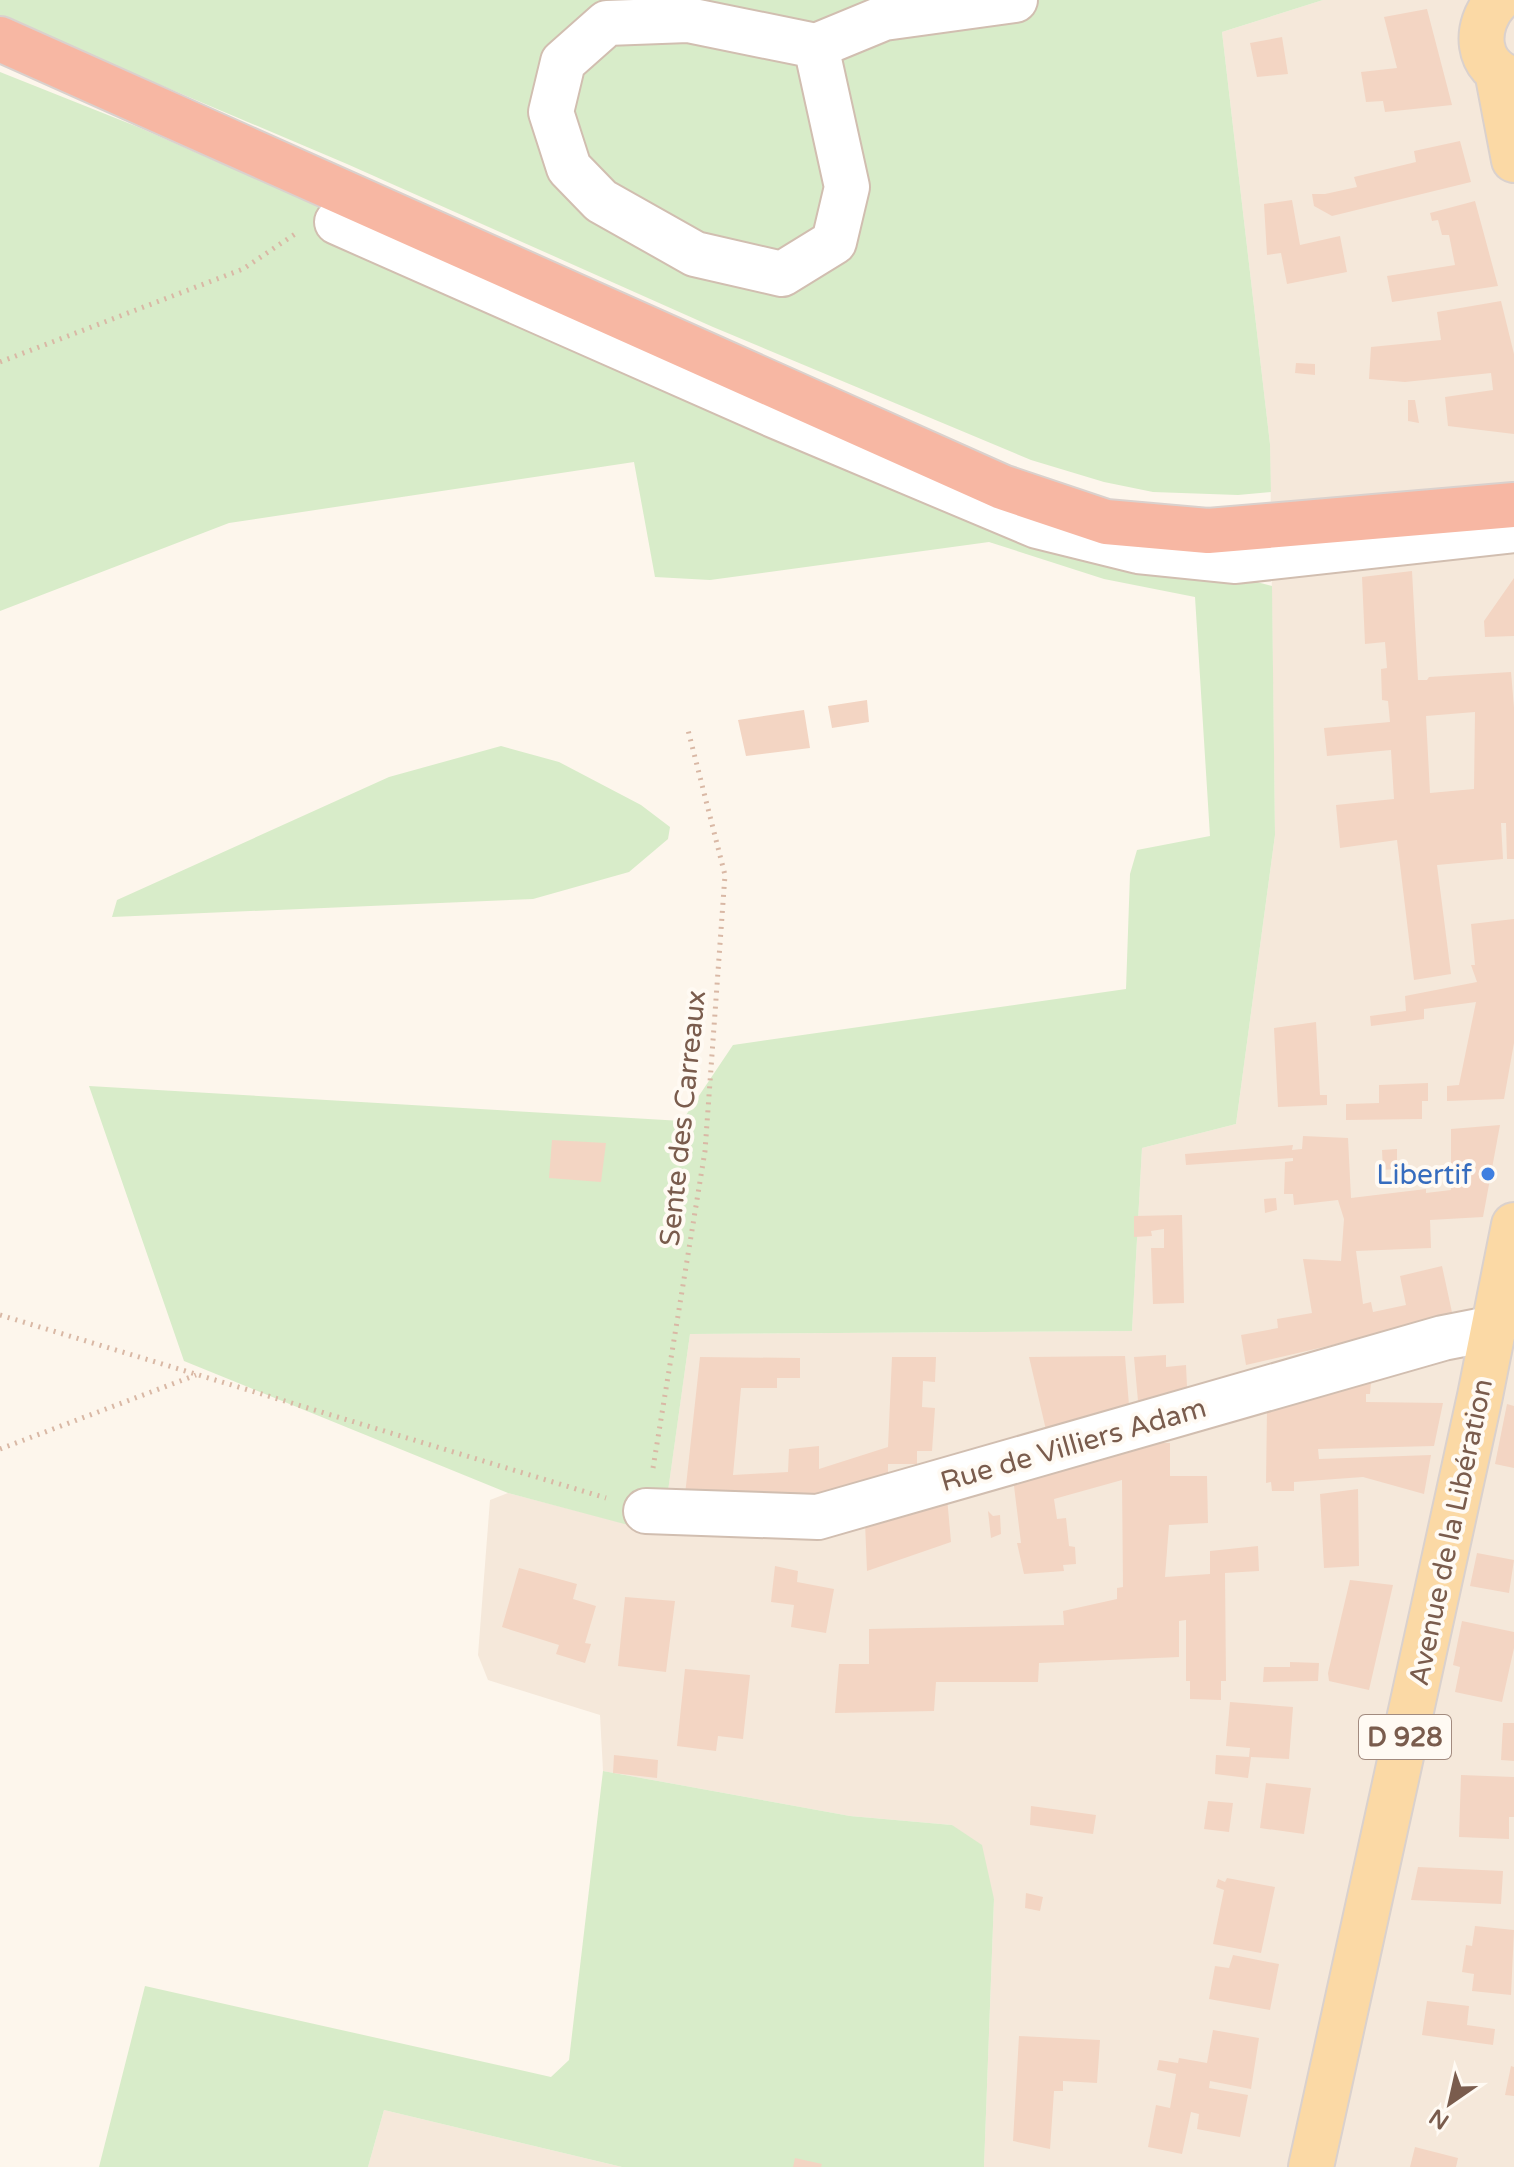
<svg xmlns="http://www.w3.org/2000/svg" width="1514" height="2167" viewBox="0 0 1514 2167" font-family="'Varela Round',sans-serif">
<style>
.residential{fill:#f5e8da}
.green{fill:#d8ecc9}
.building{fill:#f3d5c3;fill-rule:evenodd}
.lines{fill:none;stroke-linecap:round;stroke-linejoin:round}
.minor-casing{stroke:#d1beb0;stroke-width:48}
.major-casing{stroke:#dad1cd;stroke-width:48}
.highway-casing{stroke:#dad1cd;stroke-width:48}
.path{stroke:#d9b8a5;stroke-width:5;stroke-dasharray:2 6;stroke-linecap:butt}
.minor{stroke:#fff;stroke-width:44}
.major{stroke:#fbd9a5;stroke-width:44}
.highway{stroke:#f7b7a3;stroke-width:44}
.shop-dot{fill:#3f7fe0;stroke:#fffaf3;stroke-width:3}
.labels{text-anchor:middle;stroke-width:8;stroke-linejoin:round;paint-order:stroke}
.shield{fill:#fffaf3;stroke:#a28b7f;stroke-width:2}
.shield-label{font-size:26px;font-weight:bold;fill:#7a5c4d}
.street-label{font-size:28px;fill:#7a5c4d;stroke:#fffaf3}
.shop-label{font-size:28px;fill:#366cbe;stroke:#fffaf3;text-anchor:end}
</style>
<rect width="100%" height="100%" fill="#fdf6ec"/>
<path class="residential" d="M1323,0H1514V2167H984L994,1899L952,1825L850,1816L603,1771L600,1715L488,1680L478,1655L490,1500L508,1493L662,1533L690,1334L1132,1331L1142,1148L1236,1124L1275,835L1270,444L1222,32Z
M384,2110L622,2167H368Z"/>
<path class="green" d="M0,0H1323L1222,32L1270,444L1271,492L1238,495L1153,492L1104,482L1031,460L713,327L347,164L125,70L0,21Z
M0,72L138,127L559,312L1203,568L1272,586L1275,835L1236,1124L1142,1148L1132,1331L690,1334L662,1534L508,1493L184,1361L89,1086L682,1121L733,1045L1126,989L1130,874L1137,850L1210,836L1195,597L1104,579L989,542L710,580L655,577L634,462L229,523L0,611Z
M501,746L559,762L641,805L670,827L668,839L629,872L533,899L112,917L117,900L389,777Z
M603,1771L850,1816L952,1825L982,1845L994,1899L984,2167H622L384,2110L368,2167H99L145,1986L551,2077L569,2060Z"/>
<path class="building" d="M1427,9L1452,105L1385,112L1383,101L1366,102L1361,72L1397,68L1384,17Z
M1282,37L1288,74L1257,77L1250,43Z
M1460,141L1471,182L1332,216L1314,206L1312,194H1325L1357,187L1354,177L1416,162L1414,151Z
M1292,200L1300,245L1340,236L1347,272L1287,284L1281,253L1267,255L1264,204Z
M1475,201L1498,286L1392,302L1387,276L1455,265L1449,235H1442L1438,220L1432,221L1430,213Z
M1501,301L1514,354V434L1448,426L1445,397L1493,390L1491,373L1405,382L1369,379L1371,347L1441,340L1437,312Z
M1296,363L1315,364V375L1295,373Z
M1408,400H1415L1419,423L1408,421Z
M1412,571L1418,680H1427L1429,677L1511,672L1514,708V859H1507L1506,823H1501L1503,859L1437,865L1451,974L1414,980L1397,840L1340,848L1336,805L1394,799L1391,750L1327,756L1324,728L1390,722L1388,701L1382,700L1381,669L1387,668L1385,642L1365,644L1362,577ZM1475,712L1474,789L1430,793L1426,716Z
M1514,578V636L1485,637L1484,621Z
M867,700L869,722L832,728L828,706Z
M804,710L810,748L746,756L738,720Z
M1514,919V1043L1504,1099L1447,1101V1086L1459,1085L1476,1002L1424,1009V1019L1371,1026L1370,1016L1406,1011L1405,996L1477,982L1471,965H1475L1471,924Z
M1316,1022L1320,1095H1327V1105L1278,1107L1274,1028Z
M1428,1083V1101H1422V1119L1346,1120V1104L1379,1103V1085Z
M1500,1125L1483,1217L1430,1220L1431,1248L1356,1251L1363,1304L1371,1302L1373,1312L1406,1305L1400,1276L1442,1266L1453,1317L1246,1365L1241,1335L1278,1328L1277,1319L1312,1313L1303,1259L1341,1261L1344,1219L1338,1200L1294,1205L1293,1194H1284L1285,1162L1293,1161V1158L1186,1165L1185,1154L1293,1145L1292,1150L1302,1149L1303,1136L1348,1138L1351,1198L1426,1189V1193L1451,1190V1129Z
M552,1140L606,1143L601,1182L549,1178Z
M1397,1149V1169L1383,1170L1382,1150Z
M1276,1198L1277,1210L1265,1213L1264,1199Z
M1182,1215L1184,1303L1153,1304L1151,1248H1164V1229L1151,1231L1152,1236L1134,1237V1216Z
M1166,1355V1367L1186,1365L1187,1387L1138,1401L1134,1357Z
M1125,1356L1129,1405L1046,1430L1029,1357Z
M700,1357L800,1358V1378H777V1388H741L733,1475L788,1472L789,1449L819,1446V1469L888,1447L892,1357H936L935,1382L923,1381L922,1407L935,1408L932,1451H917V1464H888V1478L813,1500L685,1495Z
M1371,1382L1370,1394H1366V1402L1443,1403L1434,1446L1318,1449L1319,1459L1431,1455L1424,1494L1363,1477L1294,1482V1491H1272L1271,1482L1266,1483L1267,1408L1356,1383Z
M1507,1404L1514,1406V1468L1495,1464Z
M1127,1443H1170V1476H1207L1208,1523L1169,1525L1165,1577L1210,1574V1551L1258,1546L1259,1571L1225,1573L1226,1681H1221V1700L1190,1699V1681H1186V1620L1179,1621V1657L1039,1663L1038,1682H936L934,1711L835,1713L839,1664H869V1629L1064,1625L1063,1611L1117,1599V1588L1123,1587L1122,1480L1054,1499L1057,1519L1066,1518L1069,1546L1075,1547L1076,1564L1063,1565L1064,1571L1024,1574L1017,1543H1021L1013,1478Z
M1358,1489L1359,1566L1324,1568L1320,1494Z
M947,1497L951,1542L867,1571L865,1522Z
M988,1511L993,1516L1000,1515L1001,1534L991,1538Z
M1477,1553L1514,1560L1509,1593L1470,1586Z
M775,1566L798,1571L797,1582L834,1589L826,1633L791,1627L794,1605L771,1602Z
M519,1568L577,1584L573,1599L596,1606L585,1643L591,1644L585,1663L556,1654L559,1645L502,1627Z
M1350,1580L1393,1585L1369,1690L1329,1681L1328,1673Z
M625,1597L675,1601L666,1672L618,1666Z
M1462,1621L1514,1632V1648L1502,1702L1455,1692L1460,1667L1453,1665Z
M1290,1662L1319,1663L1318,1681L1263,1682L1264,1667H1290Z
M685,1669L750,1675L743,1739L718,1736L716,1751L677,1746Z
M1230,1702L1293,1707L1289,1759L1251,1757L1248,1778L1215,1774L1216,1755L1249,1757L1250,1748L1226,1746Z
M1503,1723H1514V1761L1501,1760Z
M614,1755L658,1760L657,1778L613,1773Z
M1461,1775L1514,1777V1817H1509V1839L1459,1837Z
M1266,1783L1311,1788L1304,1834L1260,1828Z
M1208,1801L1233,1803L1229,1832L1204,1829Z
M1031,1806L1096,1815L1093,1834L1030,1825Z
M1418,1867L1503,1871L1501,1904L1411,1900Z
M1227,1878L1275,1887L1261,1953L1213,1944L1224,1890L1216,1887L1218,1879L1225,1882Z
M1026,1893L1043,1897L1040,1911L1025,1908Z
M1475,1926L1514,1930L1511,1995L1472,1991L1474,1974L1462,1972L1466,1945L1472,1946Z
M1233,1955L1279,1964L1270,2010L1209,1999L1215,1966L1229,1968Z
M1427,2001L1469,2006L1467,2025L1495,2029L1493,2045L1422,2035Z
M1213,2030L1259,2038L1251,2089L1210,2081L1209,2088L1248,2095L1240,2137L1197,2129L1199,2114L1191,2112L1182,2154L1148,2147L1156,2105L1170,2108L1176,2074L1157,2070L1159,2060L1178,2063L1179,2058L1207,2063Z
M1019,2036L1100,2040L1097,2083L1063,2081V2091H1054L1050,2149L1013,2141Z
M1511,2066L1514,2067V2096L1505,2095Z
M1415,2147L1458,2158L1456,2167H1410Z
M795,2158L822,2164L821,2167H793Z"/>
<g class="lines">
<g class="minor-casing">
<path id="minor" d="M816,46L847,187L834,242L782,274L695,254L601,201L569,168L551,112L563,62L607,23L688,20L816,46L884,18L1015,0
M337,222L778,417L1037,526L1138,551L1236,561L1514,530
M646,1511L818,1517L1443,1338L1494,1328"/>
</g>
<g class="major-casing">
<path id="major" d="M1498,0C1473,25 1475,70 1514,79
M1497,71L1514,160
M1311,2167L1480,1396L1514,1225"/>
</g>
<g class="highway-casing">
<path id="highway" d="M0,39L1002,487L1106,522L1208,531L1514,505"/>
</g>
<path class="path" d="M0,362L243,269L298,232
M0,1315L606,1498
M0,1449L196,1375
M653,1468L705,1151L725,875L688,730"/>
<use href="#minor" class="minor"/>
<use href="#major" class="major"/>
<use href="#highway" class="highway"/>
</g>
<circle class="shop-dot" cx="1488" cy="1174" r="8"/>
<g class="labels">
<rect class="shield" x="1359" y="1715" width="92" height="44" rx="6"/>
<g class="shield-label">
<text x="1405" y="1746">D 928</text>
</g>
<g class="street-label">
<text transform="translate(682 1118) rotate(-84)" y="10">Sente des Carreaux</text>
<text transform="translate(1073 1444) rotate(-16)" y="10">Rue de Villiers Adam</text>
<text transform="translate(1450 1532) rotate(-78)" y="10">Avenue de la Libération</text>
</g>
<g class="shop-label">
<text x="1472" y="1184">Libertif</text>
</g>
</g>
<g transform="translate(1450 2103) rotate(214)" stroke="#fffaf3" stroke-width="6" paint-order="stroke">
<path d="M0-6L14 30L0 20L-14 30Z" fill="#7a5c4d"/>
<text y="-12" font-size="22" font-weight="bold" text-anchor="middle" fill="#7a5c4d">N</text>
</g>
</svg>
